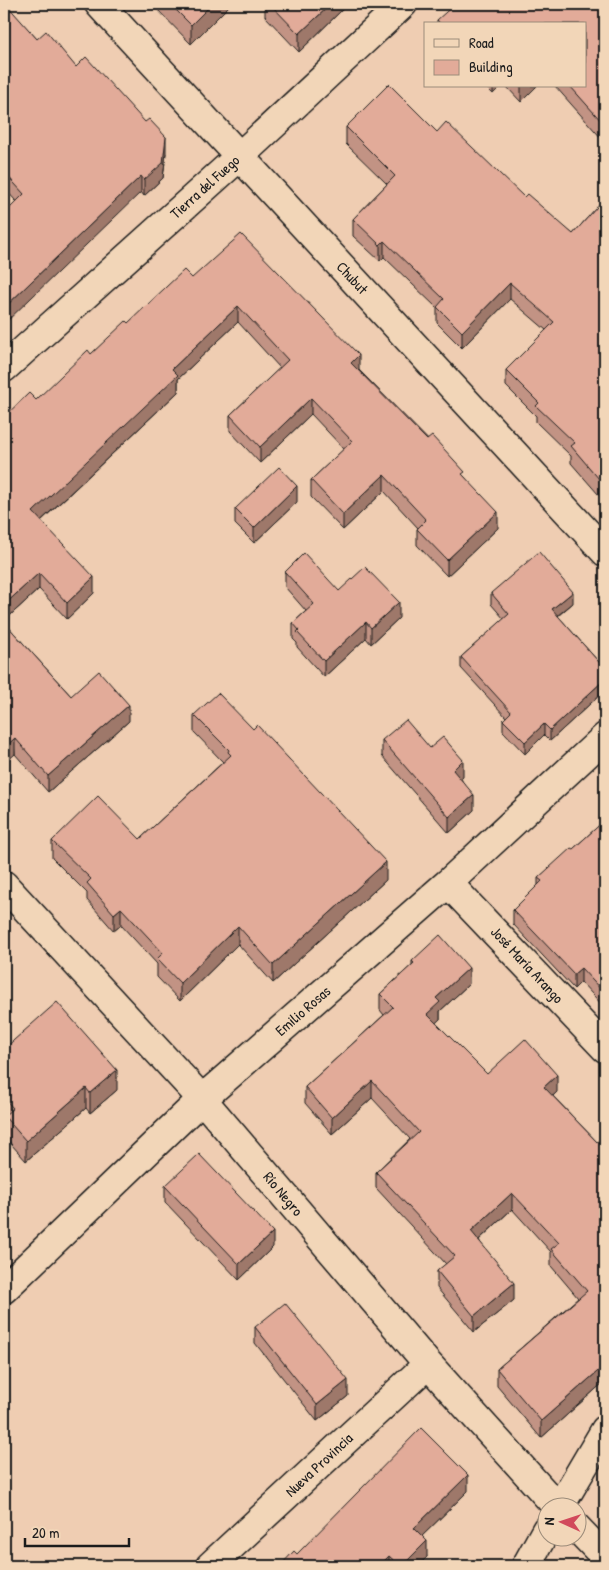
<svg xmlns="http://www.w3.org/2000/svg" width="609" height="1570" viewBox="0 0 609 1570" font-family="'Patrick Hand',sans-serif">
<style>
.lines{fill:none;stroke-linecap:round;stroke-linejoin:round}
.street-casing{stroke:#1c1c1c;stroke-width:31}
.street{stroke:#f2d6b8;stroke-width:28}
.wall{fill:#c29384;stroke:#1c1c1c}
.shaded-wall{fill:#9e786b;stroke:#1c1c1c}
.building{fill:#e2ab99;stroke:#1c1c1c}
.labels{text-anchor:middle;stroke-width:4.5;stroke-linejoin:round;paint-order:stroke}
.street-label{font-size:15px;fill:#1c1c1c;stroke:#f2d6b8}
</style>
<rect width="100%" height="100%" fill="#efcdb2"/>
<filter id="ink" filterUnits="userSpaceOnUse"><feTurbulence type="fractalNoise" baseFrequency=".02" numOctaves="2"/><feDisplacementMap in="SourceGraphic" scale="10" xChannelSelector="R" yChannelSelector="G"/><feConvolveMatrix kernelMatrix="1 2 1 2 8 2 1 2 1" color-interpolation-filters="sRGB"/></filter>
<g filter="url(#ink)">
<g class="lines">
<g class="street-casing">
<path id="street" d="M99,4L605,552
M4,368L240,156L403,4
M448,883L605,1048
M4,885L202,1099L428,1364L558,1508
M4,1289L202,1099L448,883L605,737
M559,1508L605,1430
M576,1527L605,1557
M210,1566L428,1364
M526,1566L546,1530"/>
</g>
<use href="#street" class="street"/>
</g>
<path class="wall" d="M4,4L37,39L76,67L166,153L163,178L144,196L141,192L16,201L4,188Z
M154,4H230V5L191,44L154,6Z
M265,4H348L299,52L265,16Z
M605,4V138L603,140L555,86H585V24H437V20Z
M485,86H501L493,94Z
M506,86H537L521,102Z
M346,127L437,132L573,234L605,198V502L571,463V456L536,422V416L506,386V370L546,330L510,299L462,348L437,323V308L384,257L380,261L353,236V219L387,184L346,144Z
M192,278L359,370L465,477L498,528L447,576L417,545V529L418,528L384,491L343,530L311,497V480L344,449L311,414L260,463L230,431V415L280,368L238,322L178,379V392L41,521L94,593L67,619L39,589L4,621V417L36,400L128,323Z
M297,502L254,543L235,524V509Z
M285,572L339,591L399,618L371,644L366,638L324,677L297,647V643L293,639V623L306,611L285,587Z
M491,593L573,603L558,616L605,669V690L550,741L544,735L525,754L503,731V720L506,717L461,668V657L504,619L491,604Z
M4,622L71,696L129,721L48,792L15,754Z
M194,715L386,880L273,983L238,944L180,1001L157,977V964L121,925L114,931L87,900V893L52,858V841L140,839L223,762L194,732Z
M382,740L430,748L463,776L461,778L474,810L449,833L382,756Z
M605,820V1008L581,982L574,989L513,924V910L538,885V878L573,849Z
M412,961L469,984L440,1011V1019L435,1023L487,1074L557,1092L553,1096L597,1142L605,1134V1381L541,1438L497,1386V1369L578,1298L551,1266V1252L512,1209L479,1240L514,1300L474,1332L437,1288V1271L446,1264L376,1188V1172L410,1139L372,1098L332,1134L305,1103V1087L384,1015L380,1010V994L412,965Z
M4,1047L5,1048L117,1090L90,1113L86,1108L26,1161L4,1136Z
M165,1186L273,1247L239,1280L165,1202Z
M255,1327L348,1396L317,1421L255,1343Z
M468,1491L422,1536L427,1557L418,1566H280L297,1554Z"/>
<path class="shaded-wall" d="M212,4H230V5L191,44V25Z
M331,4H348L299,52V34Z
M493,86H501L493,94Z
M521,86H537L521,102Z
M605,121V138L603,140V123Z
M166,137V153L163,178L144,196V180Z
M141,176V192L4,324V308Z
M384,241V257L380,261V245Z
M510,283V299L462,348V332Z
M238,306V322L178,379V392L33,528V512L172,369Z
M359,355V372L351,363Z
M311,398V414L260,463V447Z
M384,475V491L343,530V514Z
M297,486V502L254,543V528Z
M498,512V528L447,576V560Z
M39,573V589L4,621V605Z
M94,577V593L67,619V603Z
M573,592V603L552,620V609Z
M399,602V618L371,644V628Z
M366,622V638L324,677V661Z
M605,679V690L550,741V730Z
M129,705V721L48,792V776Z
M544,724V735L525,754V742Z
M15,738V754L4,764V748Z
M463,760V776L453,785V770Z
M474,795V810L449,833V817Z
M386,862V880L273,983V965Z
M121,908V925L114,931V914Z
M238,926V944L180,1001V983Z
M469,968V984L440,1011V1019L427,1031V1014L436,998Z
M581,968V982L574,989V974Z
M117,1070V1090L90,1113V1093Z
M557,1075V1092L544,1104V1087Z
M372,1081V1098L332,1134V1118Z
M86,1088V1108L26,1161V1141Z
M512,1193V1209L471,1247V1231Z
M273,1232V1247L239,1280V1264Z
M514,1283V1300L474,1332V1316Z
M605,1365V1381L541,1438V1421Z
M348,1380V1396L317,1421V1405Z
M468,1475V1491L414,1544V1528Z
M427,1541V1557L418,1566H402Z
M389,1556V1566H379Z"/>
<path class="building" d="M4,4H6L37,39L46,31L76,67L86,57L145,122L149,119L166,137L163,163L144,180L141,176L4,308V214L24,194L4,172Z
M170,4H212L191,25Z
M270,4H331L299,34Z
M455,4H605V121L603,123L570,86H585V24H441L437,20Z
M389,84L437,132L446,122L524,197L527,194L573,234L605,198V486L571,446L575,443L536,406L539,403L506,370L554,322L510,283L462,332L437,307L444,299L384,241L380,245L353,219L395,176L346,127Z
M241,234L359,355L351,363L427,440L432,436L465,472L462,474L498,512L447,560L417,529L426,520L384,475L343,514L311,480L352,441L311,398L260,447L230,415L288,360L238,306L172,369L178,375L33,512L94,577L67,603L39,573L4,605V417L29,393L36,400L88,350L91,354L126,321L128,323L184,270L192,278Z
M279,467L297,486L254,528L235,509Z
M539,552L573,592L552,609L605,669V679L550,730L544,724L525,742L503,720L511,712L461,657L509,614L491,593Z
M304,553L339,591L365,567L399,602L371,628L366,622L324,661L297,632L299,630L293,623L314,604L285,572Z
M4,622L71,696L99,671L129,705L48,776L15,738L4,748Z
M218,693L253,729L257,725L386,862L273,965L238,926L180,983L157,959L163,953L121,908L114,914L87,883L91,879L52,841L98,796L140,839L231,755L228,752L229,750L194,715Z
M406,720L430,748L443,737L463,760L453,770L474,795L449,817L382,740Z
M605,820V994L581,968L574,974L513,910L542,881L538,878L571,848L573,849Z
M440,935L469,968L436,998L440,1002L427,1014L487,1074L525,1039L557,1075L544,1087L597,1142L605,1134V1365L541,1421L497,1369L587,1291L551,1249L559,1243L512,1193L471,1231L514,1283L474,1316L437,1271L455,1256L376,1172L419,1132L372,1081L332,1118L305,1087L393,1007L380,994L414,963L412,961Z
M57,1002L117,1070L90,1093L86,1088L26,1141L4,1116L13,1108L4,1098V1047L5,1048Z
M199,1154L273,1232L239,1264L165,1186Z
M285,1303L348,1380L317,1405L255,1327Z
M421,1428L468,1475L414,1528L427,1541L402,1566H400L389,1556L379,1566H280L294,1551L297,1554Z"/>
</g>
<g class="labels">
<g class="street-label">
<text transform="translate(205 187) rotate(-42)" y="5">Tierra del Fuego</text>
<text transform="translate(352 278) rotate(47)" y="5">Chubut</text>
<text transform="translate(527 965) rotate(47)" y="5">José María Arango</text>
<text transform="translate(303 1011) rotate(-41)" y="5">Emilio Rosas</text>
<text transform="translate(283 1194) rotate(50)" y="5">Río Negro</text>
<text transform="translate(319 1465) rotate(-43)" y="5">Nueva Provincia</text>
</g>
</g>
<rect width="609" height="1570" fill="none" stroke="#f2d6b8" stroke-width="20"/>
<rect x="10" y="10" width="589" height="1550" fill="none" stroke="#1c1c1c" stroke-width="2" filter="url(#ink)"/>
<rect x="424" y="22" width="162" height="65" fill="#f2d6b8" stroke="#9c8c7a"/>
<rect x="434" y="39" width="25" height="8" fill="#f2d6b8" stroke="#9c8c7a"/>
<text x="469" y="48" font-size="15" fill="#1c1c1c">Road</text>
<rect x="434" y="60" width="25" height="15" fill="#e2ab99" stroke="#9c8c7a"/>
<text x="469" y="72" font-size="15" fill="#1c1c1c">Building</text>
<g transform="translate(562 1522) rotate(273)"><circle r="24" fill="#f2d6b8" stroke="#9c8c7a"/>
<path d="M0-4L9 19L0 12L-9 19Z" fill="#d1495b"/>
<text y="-8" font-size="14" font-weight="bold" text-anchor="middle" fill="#1c1c1c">N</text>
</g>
<path d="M25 1538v8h104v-8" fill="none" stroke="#1c1c1c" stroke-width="2.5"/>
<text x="32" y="1538" font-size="15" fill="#1c1c1c" stroke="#f2d6b8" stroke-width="4" paint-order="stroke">20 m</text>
</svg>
